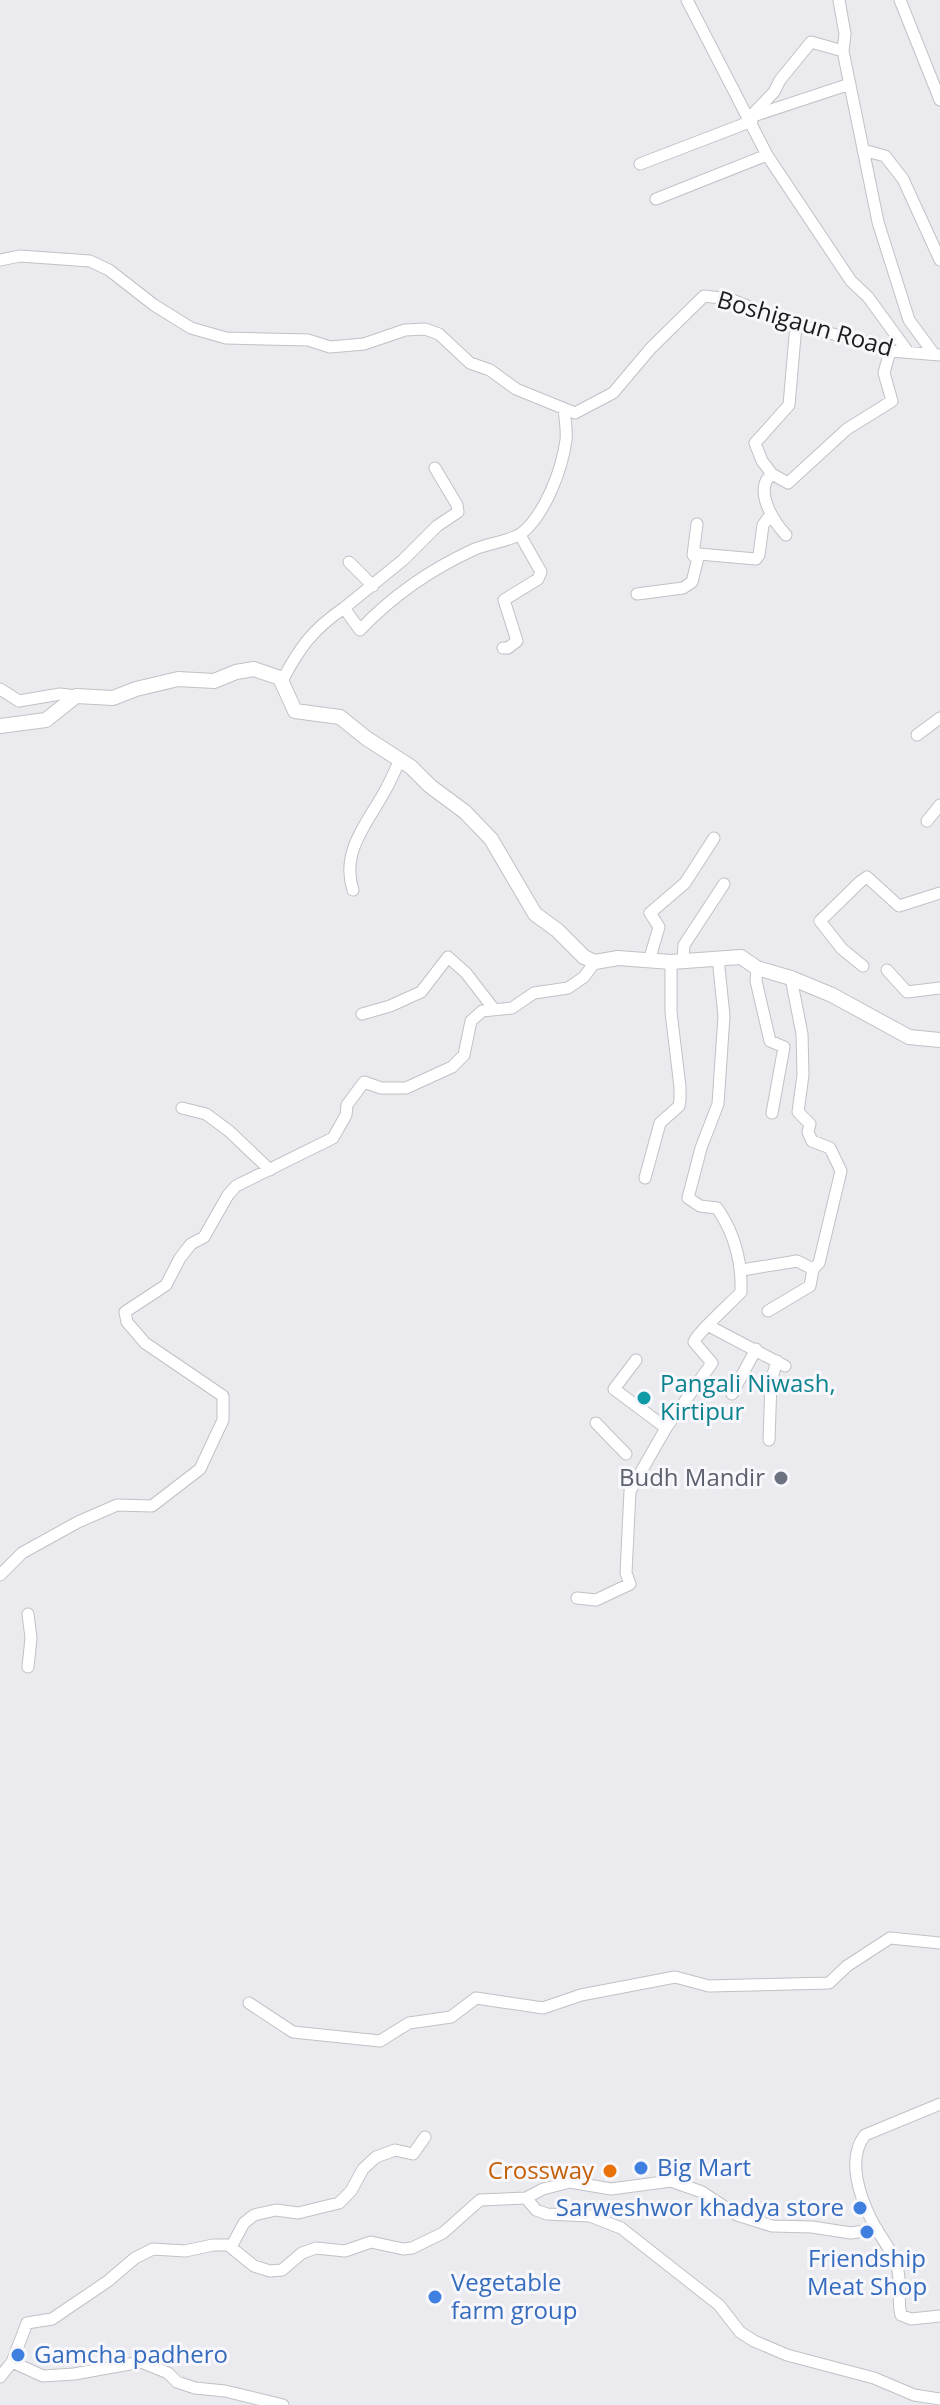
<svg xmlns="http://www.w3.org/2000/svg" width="940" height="2405" viewBox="0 0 940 2405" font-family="'Open Sans',sans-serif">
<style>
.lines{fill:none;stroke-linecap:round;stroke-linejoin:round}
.minor-casing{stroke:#c1c1c6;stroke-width:13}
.tertiary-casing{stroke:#c1c1c6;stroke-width:16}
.minor{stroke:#fff;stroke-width:11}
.tertiary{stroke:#fff;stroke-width:14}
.culture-dot{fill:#0f9aa8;stroke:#f8f7fc;stroke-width:3}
.worship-dot{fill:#6b7280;stroke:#f8f7fc;stroke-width:3}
.shop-dot{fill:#3f7fe0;stroke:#f8f7fc;stroke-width:3}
.food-dot{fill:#e8710a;stroke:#f8f7fc;stroke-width:3}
.labels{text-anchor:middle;stroke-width:6;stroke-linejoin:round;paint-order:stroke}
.street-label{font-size:24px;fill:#1c1c1e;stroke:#f8f7fc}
.culture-label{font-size:24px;fill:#0d838f;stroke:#f8f7fc;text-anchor:start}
.worship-label{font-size:24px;fill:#5b616d;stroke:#f8f7fc;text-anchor:end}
.shop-label{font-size:24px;fill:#366cbe;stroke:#f8f7fc;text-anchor:start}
.food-label{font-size:24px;fill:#c56008;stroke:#f8f7fc;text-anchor:end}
</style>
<rect width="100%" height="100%" fill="#eaeaef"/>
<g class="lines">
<g class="minor-casing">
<path id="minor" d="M687,0L767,155L851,281L868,297L908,352
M839,0L845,34L843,51L878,222L909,320L934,354
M900,0L940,100
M750,117L774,92L780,80L811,42L843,51
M750,117L850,84
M863,150L885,156L903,179L940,260
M640,164L752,121
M656,199L767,155
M0,260L20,256L90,261L109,270L154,305L191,328L226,338L308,340L330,347L364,344L405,330L425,329L439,334L470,363L490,370L516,389L575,413L613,393L651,348L704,296L730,299L796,325L870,343L890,351L940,355
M772,474L788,483L847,429L892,401L884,373L890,351
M786,535C773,521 753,489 772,474L762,461L755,443L789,405L796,325
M699,554L756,559L759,555L763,525L771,514
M349,562L373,586
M637,594L683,588L692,582L699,554L695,557L693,555L697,524
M344,608L403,560L437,526L458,512L457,505L435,468
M503,648H508L517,641L504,600L538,579L541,572L520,535
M280,678L282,681C299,648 313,629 344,608L360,630C394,594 431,569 475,549C489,543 511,541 522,533C545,514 562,470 566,440C567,430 565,419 564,409
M0,689L19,701L60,694L76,696
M917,735L940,718
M927,821L940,805
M353,890C340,851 369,821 386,789C391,780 395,770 400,760
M683,960L684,945L724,884
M649,961L659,927L650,913L685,883L714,838
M863,966L842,949L820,921L861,881L867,877L899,906L940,893
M757,968L756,981L770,1041L784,1047L772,1113
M887,970L907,992L940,988
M362,1014L390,1006L421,992L448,957L466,973L493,1008
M182,1108L206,1114L229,1131L270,1170
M645,1178L660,1123L679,1106L680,1100V1087L671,1012V962
M742,1270L797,1261L813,1269
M768,1311L810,1286L813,1269L819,1263L841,1171L830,1148L812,1141L808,1132L810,1124L798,1112L803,1075L802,1034L791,978
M709,1326L785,1366
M636,1360L614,1389L666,1428
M732,1394L756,1349
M596,1423L626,1454
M769,1440L771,1381L777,1361
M0,1575L22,1553L78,1522L117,1505L152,1506L200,1469L223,1420V1396L145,1343L127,1322L125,1312L166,1285L180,1258L191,1244L204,1237L228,1195L236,1186L333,1138L346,1115L347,1105L364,1082L381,1088H406L452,1067L464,1055L471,1021L482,1011L512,1008L534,993L568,988L584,977L595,962
M577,1598L596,1600L630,1584L626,1573L630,1491L666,1428L712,1363L694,1342C697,1333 731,1303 741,1292C742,1261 735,1234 717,1208L700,1206L688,1198L701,1148L718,1104L724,1016L718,958
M28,1614L31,1638L28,1667
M249,2003L293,2032L380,2041L409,2023L451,2017L476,1998L543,2008L581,1995L675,1977L709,1986L829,1983L847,1966L890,1938L940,1943
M940,2104L865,2135C846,2159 860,2198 873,2223C881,2238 892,2250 897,2266C902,2285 897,2301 901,2315L911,2319L940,2316
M526,2198L536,2210L547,2214L590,2216L621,2228L719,2305L740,2332L754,2341L787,2355L874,2378L914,2395L940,2399
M231,2247L244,2223L254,2215L276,2210L298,2213L339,2203L351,2191L363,2169L376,2157L395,2150L413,2154L425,2137
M12,2362L43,2376L74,2374L141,2362L168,2373L177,2382L195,2388L225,2391L283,2405
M0,2377L12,2362L27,2323L52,2319L108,2281L135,2258L153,2249L185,2251L213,2245H228L254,2266L270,2271L282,2270L302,2253L316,2248L345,2251L371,2242L403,2249L412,2248L443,2233L480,2200L526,2198L543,2189L570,2182L611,2189L671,2181L702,2192L737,2215L772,2226L812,2227L851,2233L877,2229"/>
</g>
<g class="tertiary-casing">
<path id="tertiary" d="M0,726L46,720L76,696L113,698L136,689L178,679L214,681L236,672L254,669L280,678L295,711L340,717L366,738L411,767L430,786L465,812L491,839L535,914L557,930L584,957L595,962L618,958L671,962L741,957L757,968L791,978L832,995L909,1037L940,1040"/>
</g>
<use href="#minor" class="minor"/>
<use href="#tertiary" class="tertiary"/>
</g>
<circle class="culture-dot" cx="644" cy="1398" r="8"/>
<circle class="worship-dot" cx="781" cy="1478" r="8"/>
<g class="shop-dot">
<circle cx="641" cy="2168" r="8"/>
<circle cx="860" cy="2208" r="8"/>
<circle cx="867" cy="2232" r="8"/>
<circle cx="435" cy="2297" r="8"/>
<circle cx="18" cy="2355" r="8"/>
</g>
<circle class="food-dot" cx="610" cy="2171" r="8"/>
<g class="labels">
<g class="street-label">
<text transform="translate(805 324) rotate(16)" y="8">Boshigaun Road</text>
</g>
<g class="culture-label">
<text x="660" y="1392">Pangali Niwash,<tspan x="660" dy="28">Kirtipur</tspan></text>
</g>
<g class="worship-label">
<text x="765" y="1486">Budh Mandir</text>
</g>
<g class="shop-label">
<text x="657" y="2176">Big Mart</text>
<text x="844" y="2216" text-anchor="end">Sarweshwor khadya store</text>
<text x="867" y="2267" text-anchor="middle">Friendship<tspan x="867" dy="28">Meat Shop</tspan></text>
<text x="451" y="2291">Vegetable<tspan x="451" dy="28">farm group</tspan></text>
<text x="34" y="2363">Gamcha padhero</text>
</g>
<g class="food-label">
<text x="594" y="2179">Crossway</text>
</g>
</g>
</svg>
